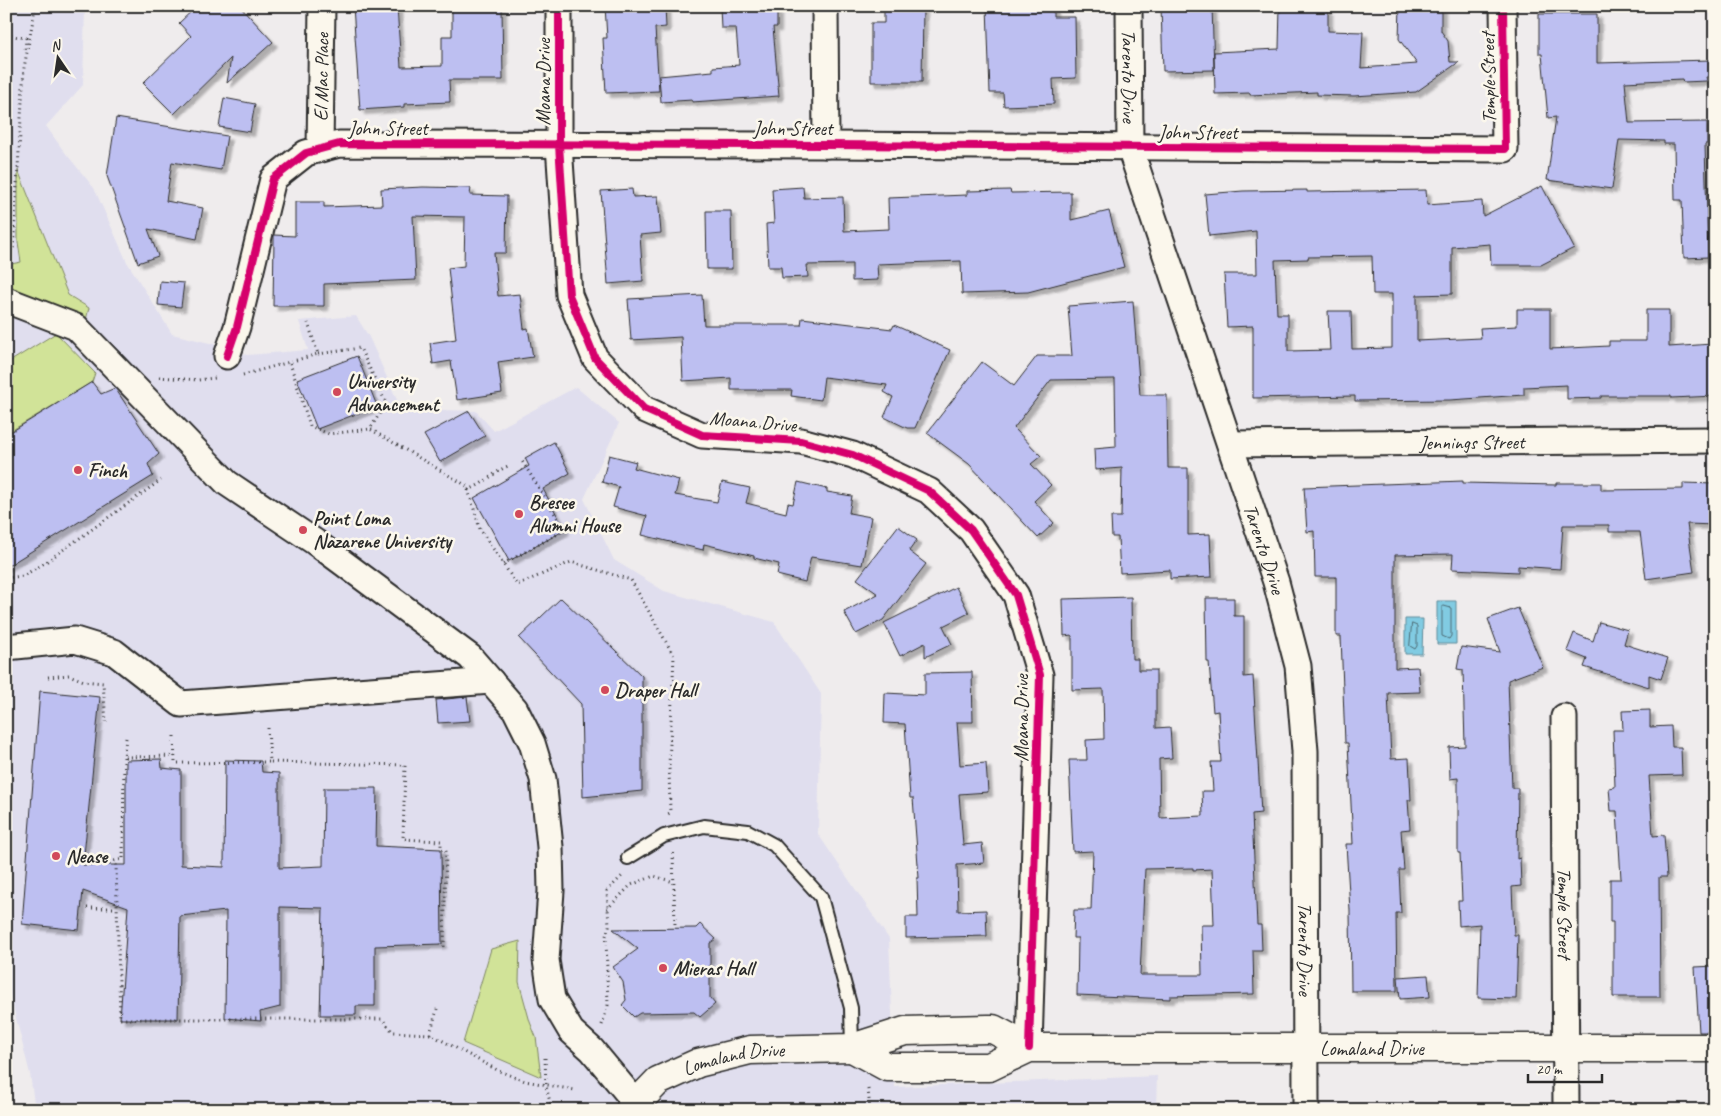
<svg xmlns="http://www.w3.org/2000/svg" width="1721" height="1116" viewBox="0 0 1721 1116" font-family="Caveat,sans-serif">
<style>
.built{fill:#e0deee}
.green{fill:#d1e398;stroke:#7e8762}
.water{fill:#81cbe2;stroke:#5f8b99}
.lines{fill:none;stroke-linecap:round;stroke-linejoin:round}
.shore{stroke:#4d6b74;stroke-width:1}
.building{fill:#bdbff1;stroke:#2b2b2b;fill-rule:evenodd;filter:url(#shadow)}
.service-casing{stroke:#2b2b2b;stroke-width:16}
.minor-casing{stroke:#2b2b2b;stroke-width:29}
.tertiary-casing{stroke:#2b2b2b;stroke-width:31}
.path{stroke:#2b2b2b;stroke-width:3;stroke-dasharray:1 4;stroke-linecap:butt}
.service{stroke:#fbf7ec;stroke-width:12}
.minor{stroke:#fbf7ec;stroke-width:25}
.tertiary{stroke:#fbf7ec;stroke-width:28}
.cycleway-casing{stroke:#fbf7ec;stroke-width:11}
.cycleway{stroke:#d6006c;stroke-width:8}
.poi-dot{fill:#d1495b;stroke:#fbf7ec;stroke-width:2}
.labels{text-anchor:middle;stroke-width:5;stroke-linejoin:round;paint-order:stroke}
.street-label{font-size:20px;fill:#2b2b2b;stroke:#fbf7ec}
.poi-label{font-size:20px;font-weight:bold;fill:#2b2b2b;stroke:#fbf7ec;text-anchor:start}
</style>
<defs>
<filter id="shadow"><feDropShadow dx="4.5" dy="4.5" stdDeviation="1" flood-color="#0004"/></filter>
</defs>
<rect width="100%" height="100%" fill="#efeced"/>
<filter id="ink" filterUnits="userSpaceOnUse"><feTurbulence type="fractalNoise" baseFrequency=".02" numOctaves="2"/><feDisplacementMap in="SourceGraphic" scale="10" xChannelSelector="R" yChannelSelector="G"/><feConvolveMatrix kernelMatrix="1 2 1 2 8 2 1 2 1" color-interpolation-filters="sRGB"/></filter>
<g filter="url(#ink)">
<path class="built" d="M6,6H85L83,85L46,126L63,150L94,188L127,262L172,334L218,345L247,355L308,350L299,321L356,316L369,337L401,409L476,411L494,431L576,387L619,423L584,499L614,560L664,591L774,622L821,694L818,834L889,939L895,1087L1157,1076L1156,1110H35L30,1074L6,978Z"/>
<path class="green" d="M18,170L68,295L89,308L86,320L18,292L6,282V265L21,262L18,242Z
M56,333L95,373L92,382L6,434V364Z
M520,941L519,982L530,1022L536,1037L541,1077L463,1043L491,949Z"/>
<path class="water" d="M1437,601H1456V644H1437Z
M1405,619H1423L1422,654H1405Z"/>
<g class="lines">
<path class="shore" d="M1444,606L1451,608V636L1449,639L1442,636V608Z
M1412,624L1417,626V646L1415,649L1410,646Z"/>
</g>
<path class="building" d="M197,6H240L273,42L227,83L231,58L174,114L143,83L191,36L179,23Z
M353,6H397L401,67L442,66V36H452V6H502L503,80H449L450,102L404,104V107L360,110Z
M605,6H665L666,27L655,28L659,91L606,93L603,38H607Z
M720,6H777V27H773L779,96L692,102V100L661,102L659,76L713,71V67L739,65L736,28H721Z
M884,6H923L922,82H871V23H884Z
M987,6H1053V17H1075L1076,78L1053,79L1054,104L1004,106L1003,93H990Z
M1161,6H1212L1214,70L1163,71Z
M1280,6H1328V31L1363,32L1361,68L1417,64L1399,39L1400,6H1441V31L1448,41L1450,62H1459L1416,92L1354,96L1317,95V92L1250,95V93L1215,94L1214,52L1279,49Z
M1539,14H1597V63L1711,60L1712,77H1706L1707,81L1683,82L1682,79L1625,82L1629,123L1707,122V144H1705L1708,257L1684,258L1682,200H1675L1674,144H1664V141L1619,140L1612,189L1547,180L1556,117L1548,118L1542,54H1539Z
M224,98L255,104L250,132L219,127Z
M116,118L227,136L221,170L172,162L166,201L203,208L197,239L148,229L158,256L138,263L107,176Z
M1542,186L1574,248L1541,265H1491L1490,244L1452,247V294L1417,295V341L1481,338L1480,328L1517,326V309H1550V349L1609,346V341H1646V310H1669V347L1712,344L1715,396L1671,398V396H1601V398L1567,399V385L1524,387V395L1450,400L1355,401V396L1253,398V326L1227,327L1224,274H1257L1256,231L1209,236L1205,194L1243,191L1307,190V192L1426,190L1427,205L1482,201L1483,216ZM1372,256L1373,294H1392V348L1352,349L1351,311H1328L1330,350L1288,351V314H1277L1275,260L1308,259V257Z
M423,187L471,188L470,195L507,196L506,253H494L498,296L520,294L524,329L528,328L533,357L498,362L502,393L457,400L451,361L433,364L430,343L456,339L448,268L464,266L465,217L413,216L416,280L324,284V306H273L274,238V235L295,236V202H324V207L382,205L381,189Z
M803,187L804,198L843,197L844,231L889,229L888,198L967,195V191L1010,190L1011,193L1071,192V220L1109,211L1124,267L1028,292L962,294L961,261L877,264L878,280L852,281V264L807,265L808,277L782,278L781,267H768L766,224L774,223L772,189Z
M632,189L633,197L658,196L661,233L640,235L643,281L608,284L601,191Z
M706,211H731L732,269H707Z
M160,281L184,283L181,307L158,305Z
M702,295L704,325H801L802,318L892,329L894,325L950,350L915,428H907L884,417L893,397L884,392L887,385L824,377L821,400L791,396L792,390H731V378L683,381L681,337L631,340L628,299Z
M1133,301L1140,395H1167L1168,468H1188V535L1210,534L1212,577L1170,579V570L1120,573L1118,537H1112L1111,517H1121L1122,468L1095,470L1094,449L1116,447L1115,379L1051,380L1014,428L1041,456L1031,464L1051,485L1034,501L1054,523L1038,538L969,464L927,433L982,362L1014,386L1037,356H1072L1068,306Z
M357,356L377,406L317,429L297,379Z
M92,382L101,394L115,388L159,454L148,464L153,476L6,567V435Z
M469,411L485,436L440,462L424,435Z
M554,442L570,473L543,489L565,530L509,561L474,498L529,466L525,458Z
M609,455L636,462L634,468L679,480L675,495L717,502L722,482L750,488L746,503L786,513L788,503L793,504L798,482L827,489V492L852,496L849,513L871,517L862,565L811,557L805,582L777,575L779,564L754,558V556L704,544L703,550L642,535L647,516L613,507L619,487L602,482Z
M1463,481V483L1556,485V483H1601V490L1683,489V483L1715,484V525L1687,524L1694,572L1646,579L1640,532H1609V525H1563L1560,569L1518,566V572L1452,569L1453,554L1395,555V668L1418,667L1420,692L1388,693L1391,759L1409,758L1411,800H1408L1410,829L1401,830L1404,870H1399L1401,913H1396L1397,991H1351L1350,910L1346,844H1353L1348,743H1345L1341,636H1336V577H1315L1314,531L1307,532L1304,487Z
M898,526L917,540L909,551L926,564L883,620L856,634L844,612L878,594L857,579Z
M956,587L969,613L943,626L952,644L925,657V643L900,656L884,623Z
M1131,597L1132,659H1138V670H1156V728L1170,727L1172,758L1159,759L1160,818L1203,816L1202,791H1213L1211,762H1221L1218,711L1213,712L1209,662H1207L1206,598H1234V616H1244V677L1253,676L1261,813L1252,814L1257,925H1261L1262,950H1253L1254,994L1170,996V999L1077,995L1078,938H1073L1074,910H1091L1093,851L1073,852L1069,760H1087L1086,740L1104,739L1103,689L1072,690V635L1064,636L1063,599ZM1193,868V870L1212,869L1214,925H1201L1202,975H1140L1145,869Z
M561,598L642,676V791L583,797L581,704L519,638Z
M1518,608L1543,667L1508,680L1512,788H1518L1517,859L1520,858L1521,886L1512,887L1514,935H1518L1516,999L1478,998L1480,924L1459,926L1458,901H1462L1460,853H1458V778L1450,779L1449,747L1465,746L1463,670L1457,669L1461,647L1500,652L1488,619Z
M1599,622L1628,630L1624,644L1668,658L1661,679L1649,675V687L1584,667L1587,659L1567,651L1574,633L1593,641Z
M972,672L973,722H957L960,765L986,763L988,792L959,794L963,845L982,843L984,863L957,865L958,911L986,910L987,936L906,938V917H918L917,878H919L913,798H910L905,724L884,723L885,693L925,695V673Z
M40,691L100,697L83,865H126V760L161,759L162,768L181,770V865L224,867L225,760L261,761L262,772L279,773V868L323,866L324,788H377L376,846L441,849L442,944L375,946V1006H356V1015H320L323,908L280,907V1007L260,1012L261,1021L225,1018L226,911L180,916L178,1019H120L128,907L83,891L79,930L22,924Z
M467,697L470,721L438,723L436,700Z
M1650,710V727L1671,726L1672,747H1681L1682,775L1649,776L1653,836L1664,835L1667,877H1659L1660,997H1613V922H1610V879H1621L1617,811H1611L1609,788L1615,787L1613,730H1623L1622,711Z
M700,924L716,939L710,943V998L715,1004L700,1017L694,1012L640,1013L634,1017L622,1005L626,1000L623,982L613,967L638,949L613,929L696,928Z
M1715,966V1032H1699L1695,967Z
M1428,975L1430,997L1400,999L1398,977Z"/>
<g class="lines">
<g class="service-casing">
<path id="service" d="M628,858L664,836L704,826L748,831L774,845L821,897L851,1008L852,1048"/>
</g>
<g class="minor-casing">
<g id="minor">
<path d="M559,6V145L569,295L595,358L644,409L702,435L801,441L853,455L929,491L971,530L1016,595L1040,675L1029,1048"/>
<path d="M825,6L826,145"/>
<path id="s1" d="M1129,6L1130,148L1276,582L1298,666L1305,751L1306,1110"/>
<path id="s2" d="M320,148L322,6"/>
<path d="M6,300L76,327L227,483L315,542L470,657L515,709L532,743L543,779L550,847L551,891L546,960L552,999L571,1031L592,1050L636,1103"/>
<path d="M227,356L237,327L273,179L306,153L339,144L826,145L1505,149L1503,6"/>
<path id="s3" d="M1230,444L1715,440"/>
<path d="M6,647L75,640L114,652L181,704L491,681"/>
<path id="s4" d="M1564,717L1566,1110"/>
</g>
</g>
<g class="tertiary-casing">
<g id="tertiary">
<path id="s5" d="M852,1048L887,1067H989L1029,1048H1715"/>
<path id="s6" d="M630,1110L658,1081L698,1063L750,1050L852,1048L905,1031L988,1029H993L1029,1048"/>
</g>
</g>
<path class="path" d="M6,35L26,38L25,52
M6,250L13,251L24,68L35,9L41,6
M318,354L360,348L386,403L370,429L467,486L480,529L517,585L571,562L631,580L674,656L669,765L670,813L668,814
M290,363L310,426L329,434L370,429
M243,375L318,354L308,323
M159,377L198,380L215,378
M468,490C485,484 492,473 508,466
M503,564L565,530L522,461
M6,578L23,576L46,562L161,480
M48,677L69,675L84,681L103,683L106,722
M268,728L270,762L405,765L403,839L441,841V849L446,850L444,950
M174,736L175,763L270,762
M126,738L124,757L175,756
M124,757L123,859L114,861L116,865L120,1019H382L393,1032L430,1034L499,1071L525,1081L575,1090
M673,853L675,925
M87,908H117
M607,909L631,885L654,876L674,882
M602,1025L608,1005L606,936L609,926L607,891L623,875
M430,1034L438,1006
M545,1058L546,1086L552,1110
M868,1089L870,1110"/>
<use href="#service" class="service"/>
<use href="#minor" class="minor"/>
<use href="#tertiary" class="tertiary"/>
<g class="cycleway-casing">
<path id="cycleway" d="M559,6V145L569,295L595,358L644,409L702,435L801,441L853,455L929,491L971,530L1016,595L1040,675L1029,1048
M227,356L237,327L273,179L306,153L339,144L826,145L1505,149L1503,6"/>
</g>
<use href="#cycleway" class="cycleway"/>
</g>
</g>
<g class="poi-dot">
<circle cx="337" cy="392" r="5"/>
<circle cx="78" cy="470" r="5"/>
<circle cx="519" cy="514" r="5"/>
<circle cx="303" cy="530" r="5"/>
<circle cx="605" cy="690" r="5"/>
<circle cx="56" cy="856" r="5"/>
<circle cx="663" cy="968" r="5"/>
</g>
<g class="labels">
<g class="street-label">
<text dy="7" stroke="none"><textPath href="#s2" startOffset="71">El Mac Place</textPath></text>
<text dy="7" stroke="none"><textPath href="#s1" startOffset="70">Tarento Drive</textPath></text>
<text transform="translate(1488 78) rotate(-91)" y="7">Temple Street</text>
<text transform="translate(543 82) rotate(-90)" y="7">Moana Drive</text>
<text x="388" y="135">John Street</text>
<text x="793" y="135">John Street</text>
<text x="1198" y="139">John Street</text>
<text transform="translate(753 421) rotate(5)" y="7">Moana Drive</text>
<text dy="7" stroke="none"><textPath href="#s3" startOffset="242">Jennings Street</textPath></text>
<text dy="7" stroke="none"><textPath href="#s1" startOffset="565">Tarento Drive</textPath></text>
<text transform="translate(1021 718) rotate(-90)" y="7">Moana Drive</text>
<text dy="7" stroke="none"><textPath href="#s4" startOffset="196">Temple Street</textPath></text>
<text dy="7" stroke="none"><textPath href="#s1" startOffset="970">Tarento Drive</textPath></text>
<text dy="7" stroke="none"><textPath href="#s5" startOffset="529">Lomaland Drive</textPath></text>
<text dy="7" stroke="none"><textPath href="#s6" startOffset="120">Lomaland Drive</textPath></text>
</g>
<g class="poi-label">
<text x="347" y="388">University<tspan x="347" dy="23">Advancement</tspan></text>
<text x="88" y="477">Finch</text>
<text x="529" y="509">Bresee<tspan x="529" dy="23">Alumni House</tspan></text>
<text x="313" y="525">Point Loma<tspan x="313" dy="23">Nazarene University</tspan></text>
<text x="615" y="697">Draper Hall</text>
<text x="66" y="863">Nease</text>
<text x="673" y="975">Mieras Hall</text>
</g>
</g>
<rect width="1721" height="1116" fill="none" stroke="#fbf7ec" stroke-width="25"/>
<rect x="12" y="12" width="1696" height="1091" fill="none" stroke="#2b2b2b" stroke-width="2" filter="url(#ink)"/>
<g transform="translate(58 58) rotate(347)" stroke="#fbf7ec" stroke-width="4" paint-order="stroke">
<path d="M0-4L9 19L0 12L-9 19Z" fill="#2b2b2b"/>
<text y="-8" font-size="14" font-weight="bold" text-anchor="middle" fill="#2b2b2b">N</text>
</g>
<path d="M1528 1074v8h74v-8" fill="none" stroke="#2b2b2b" stroke-width="2.5"/>
<text x="1536" y="1074" font-size="15" fill="#2b2b2b" stroke="#fbf7ec" stroke-width="4" paint-order="stroke">20 m</text>
</svg>
